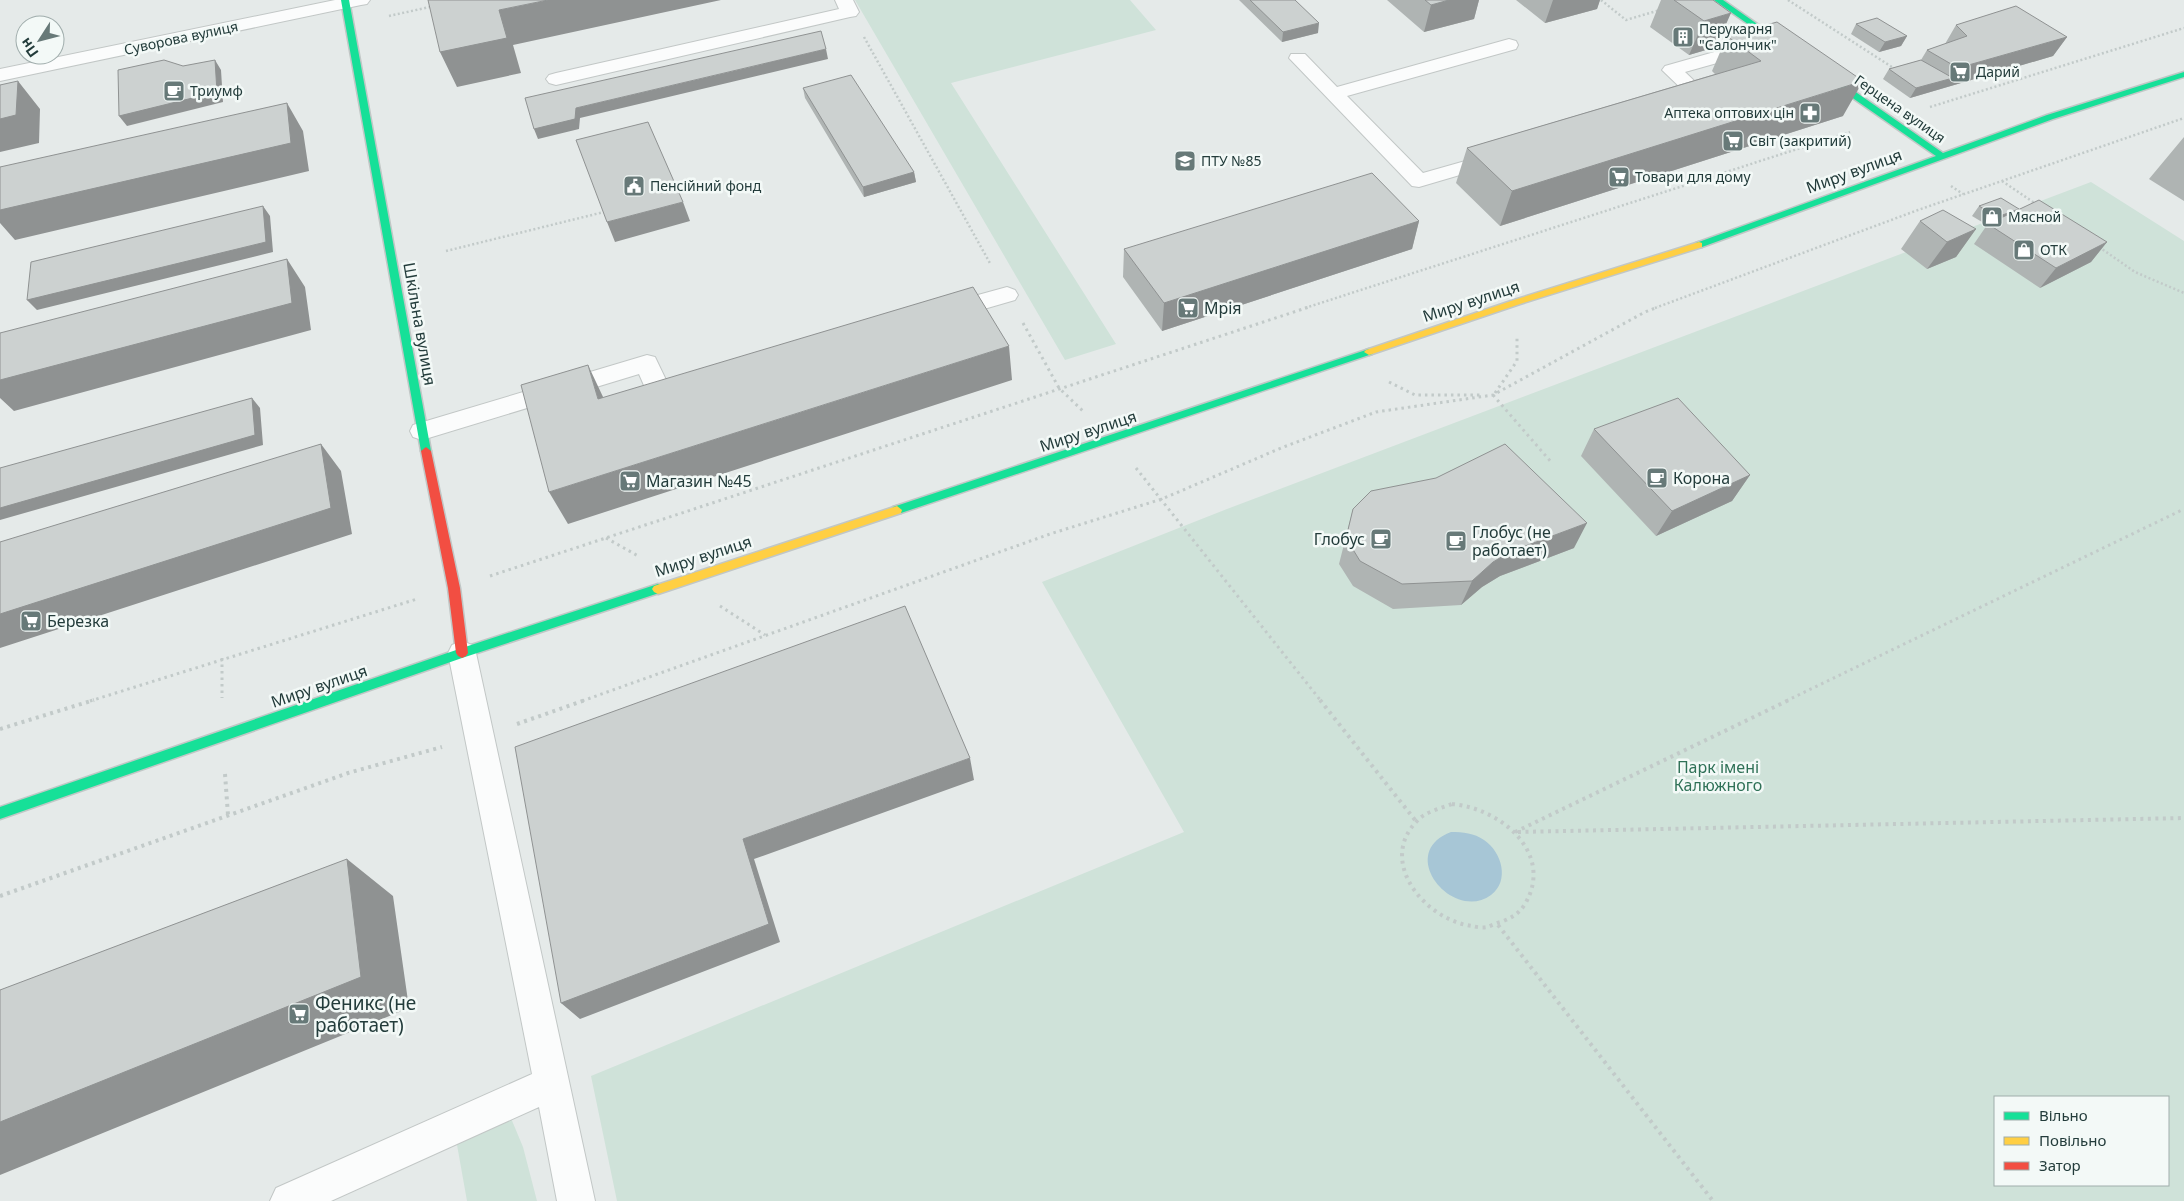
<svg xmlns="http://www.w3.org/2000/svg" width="2184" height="1201" viewBox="0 0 2184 1201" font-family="'Noto Sans',sans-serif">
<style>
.green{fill:#cfe2d9;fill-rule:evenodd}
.water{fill:#a7c6d6}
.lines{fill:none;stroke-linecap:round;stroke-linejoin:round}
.lane-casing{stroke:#c2c7c6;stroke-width:2}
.street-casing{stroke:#c2c7c6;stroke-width:2}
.fast-casing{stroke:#c1c7c6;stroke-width:3}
.slow-casing{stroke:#c1c7c6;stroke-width:3}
.jam-casing{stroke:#c1c7c6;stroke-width:3}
.path-far2{stroke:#c2cac9;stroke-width:2.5;stroke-dasharray:2 2.5;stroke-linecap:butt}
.path-far1{stroke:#c2cac9;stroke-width:3;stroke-dasharray:2.5 4;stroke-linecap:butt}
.path{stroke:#c2cac9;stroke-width:4;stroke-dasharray:3 4.5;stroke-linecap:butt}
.lane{fill:#fbfcfc;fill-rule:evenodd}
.street{fill:#fbfcfc;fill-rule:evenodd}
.fast{fill:#16e098;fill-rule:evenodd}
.slow{fill:#ffcf43;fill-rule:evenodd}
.jam{fill:#f24e42;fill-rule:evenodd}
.wall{fill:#afb4b3}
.shaded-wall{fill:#8f9292}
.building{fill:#ccd1d0;stroke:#8f9292}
.labels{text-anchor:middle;stroke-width:5;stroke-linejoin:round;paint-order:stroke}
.far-poi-label{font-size:14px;fill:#233c3b;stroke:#f3f9f7;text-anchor:start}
.far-street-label{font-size:14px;fill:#233c3b;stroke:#f3f9f7}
.street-label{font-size:16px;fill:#233c3b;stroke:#f3f9f7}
.poi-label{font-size:16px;fill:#233c3b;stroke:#f3f9f7;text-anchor:start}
.park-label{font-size:16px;fill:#2f7157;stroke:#f3f9f7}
.near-poi-label{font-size:19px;fill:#233c3b;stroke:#f3f9f7;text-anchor:start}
</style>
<rect width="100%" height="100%" fill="#e5eae9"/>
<path class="green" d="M855,0H1130L1156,30L951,83L1116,344L1065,360Z
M2091,182L2184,241V1201H617L591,1076L1184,832L1042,582L1227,509ZM1995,1097H2168V1185H1995Z
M508,1111L523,1147L537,1201H467L454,1128Z"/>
<path class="water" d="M1451,832C1463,832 1474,833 1484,840C1502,852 1510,881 1491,895C1453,923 1395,853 1451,832Z"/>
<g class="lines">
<g class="lane-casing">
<path id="lane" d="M835,0H853L859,12L856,16L850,17L556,85L549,83L546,79L549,75L556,73L839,9Z
M1509,39L1516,41L1518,45L1516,49L1347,96L1423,173L1497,152L1504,154L1507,158L1504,162L1419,187L1412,186L1289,58L1291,54H1305L1337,87Z
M1753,41L1760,43L1762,47L1760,51L1685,72L1710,96C1704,105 1687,108 1677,105L1674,101L1677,97L1687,94L1662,70L1665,66Z
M1007,287L1015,290L1018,295L1015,300L946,320L938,318L935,312L938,306Z
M647,355L655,357L667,382L684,378L693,381L696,387L693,393L659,402L650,399L639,374L422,440L413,437L410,431L413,425Z
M462,641L472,645L476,653L595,1201H557L539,1107L331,1201H270L276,1188L532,1074L448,653L452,645Z"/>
</g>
<g class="street-casing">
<path id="street" d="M335,0H370L367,4L361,5L0,81V69Z"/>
</g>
<g class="fast-casing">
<path id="fast" d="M341,0H349L431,451L426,455L421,451Z
M1714,0H1723L1793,49L1786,51Z
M1821,72H1827L1943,153L2047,115L2184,72V77L2053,119L1702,247H1696V243L1936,156L1821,76Z
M1369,349L1372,350L1374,352L1372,354L901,513H893L892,510L893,507Z
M658,584L662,586L664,589L662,592L462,658L0,819V807L462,648Z"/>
</g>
<g class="slow-casing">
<path id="slow" d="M1699,242L1702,243V247L1520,304L1372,354L1369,355L1364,352L1366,350L1514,300Z
M897,506L902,510L901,513L658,594L654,592L652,589L654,586Z"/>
</g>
<g class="jam-casing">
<path id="jam" d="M426,447L431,451L460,588L468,653L466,656L462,658L458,656L456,653L448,588L421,451Z"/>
</g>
<path class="path-far2" d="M1601,0L1626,20L1660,10
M1788,0L1895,69
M389,16L434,6
M864,37L991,265
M1930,107L2184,28
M2002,181L2036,204
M1951,186L1963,194
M2099,247L2135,272L2184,293
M446,251L604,212
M1305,308L1850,132
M1655,308L1918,210L2184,118"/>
<path class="path-far1" d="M1023,323L1059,388L1084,412
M1389,382L1415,395H1482
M1495,393L1517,361V336
M1493,395L1552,463
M1136,468L1321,701
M606,538L640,557
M490,576L1309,307
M720,606L765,635
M222,658V698
M90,701L417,599
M582,701L1050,534L1162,499L1281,448L1376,412L1493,395L1645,312L1658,307
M1786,701L2184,509"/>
<path class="path" d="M1320,700L1415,820
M517,724L585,700
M0,729L94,700
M225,774L228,815
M1452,804C1500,808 1555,853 1525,904C1519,914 1511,918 1501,922C1496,923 1491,926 1487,927C1482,928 1476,927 1472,926C1425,920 1376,861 1418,820C1425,812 1442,808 1452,804Z
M1515,832L1789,700
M1518,832L2184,818
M0,896L348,773L442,747
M1498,925L1713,1201"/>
<use href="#lane" class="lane"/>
<use href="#street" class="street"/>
<use href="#fast" class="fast"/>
<use href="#slow" class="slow"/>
<use href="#jam" class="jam"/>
</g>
<path class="wall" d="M1239,0H1295L1318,33L1282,42Z
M1387,0H1479L1474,19L1424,32Z
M1516,0H1600L1597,9L1545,23Z
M1661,0H1713L1716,47L1689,55L1650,27Z
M1856,24L1907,36L1901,46L1879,52L1851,34Z
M1956,25L2067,37L2053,56L1910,98L1883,79L1889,69L1921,60L1927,50L1945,44Z
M1727,36L1843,116L1500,226L1456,183L1467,148L1715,74L1712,71Z
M803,88L914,172L916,182L864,197L805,98Z
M2184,137V201L2149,179Z
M1979,206L2019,209L2018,210L2107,242L2091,262L2040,288L1974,244L1987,225L1972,216Z
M1419,221L1412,249L1162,331L1123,277L1124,249Z
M1920,221L1976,229L1956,257L1927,269L1901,249Z
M1594,429L1750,475L1732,501L1656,536L1581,456Z
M1353,509L1574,548L1500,576L1482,587L1461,605L1393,609L1353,586L1339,564Z"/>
<path class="shaded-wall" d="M548,0H721L513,45L521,73L457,87L440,52L499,10Z
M1449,0H1479L1474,19L1424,32L1431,5Z
M1553,0H1600L1597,9L1545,23Z
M1731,13L1716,47L1689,55L1704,21Z
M1319,23L1318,33L1282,42L1283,32Z
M1907,36L1901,46L1879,52L1885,42Z
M2067,37L2053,56L1910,98L1916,88L1953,78L1958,68Z
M826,49L828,59L580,118L579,129L538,139L534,129L576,108Z
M215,60L221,70L223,102L127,126L119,116Z
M18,81L40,109L39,143L0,152V119Z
M1863,81L1843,116L1500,226L1512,191Z
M287,103L303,131L309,171L15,240L0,223V210Z
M914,172L916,182L864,197L863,187Z
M683,202L690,221L615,242L607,222Z
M263,206L270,216L273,252L37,310L27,300Z
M2019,209L2012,219L1989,227L1997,217Z
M1419,221L1412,249L1162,331L1164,303Z
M1976,229L1956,257L1927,269L1947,242Z
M2107,242L2091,262L2040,288L2056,268Z
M287,259L305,287L311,330L14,411L0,398V380Z
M1009,346L1012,380L568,524L549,492Z
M588,365L604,399H598Z
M252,398L260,408L263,445L0,520V508Z
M321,444L341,471L352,534L0,648V614Z
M1750,475L1732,501L1656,536L1672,511Z
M1587,523L1574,548L1500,576L1482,587L1461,605L1472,581L1493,562L1512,551Z
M970,758L974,780L754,859L780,942L580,1019L561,1003L743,839Z
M347,859L393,896L409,1008L0,1175V1122Z"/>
<path class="building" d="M428,0H548L499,10L507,38L440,52Z
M1250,0H1295L1319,23L1283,32Z
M1425,0H1449L1431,5Z
M1674,0H1713L1731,13L1704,21Z
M2016,6L2067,37L1958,68L1927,50L1967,36L1956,25Z
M1877,18L1907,36L1885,42L1856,24Z
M1777,22L1863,81L1512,191L1467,148L1761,61L1727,36Z
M821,31L826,49L576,108L575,119L534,129L525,98Z
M164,60L183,66L215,60L217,92L119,116L118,70Z
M1921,60L1953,78L1916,88L1889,69Z
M851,75L914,172L863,187L803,88Z
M18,81L16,115L0,119V85Z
M287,103L291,143L0,210V167Z
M648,122L683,202L607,222L576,140Z
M1372,173L1419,221L1164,303L1124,249Z
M2001,198L2019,209L1997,217L1979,206Z
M2039,200L2107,242L2056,268L1988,224Z
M263,206L266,242L27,300L31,262Z
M1943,210L1976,229L1947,242L1920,221Z
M287,259L292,303L0,380V333Z
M973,287L1009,346L549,492L521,385L588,365L598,399Z
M252,398L255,435L0,508V468Z
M1678,398L1750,475L1672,511L1594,429Z
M321,444L331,508L0,614V542Z
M1505,444L1587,523L1512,551L1493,562L1472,581L1402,584L1360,561L1346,538L1353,509L1371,491L1436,478Z
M905,606L970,758L743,839L769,924L561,1003L515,747Z
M347,859L361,977L0,1122V990Z"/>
<defs>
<g id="building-square" transform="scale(1.125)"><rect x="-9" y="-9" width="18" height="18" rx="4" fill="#677978" stroke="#f3f9f7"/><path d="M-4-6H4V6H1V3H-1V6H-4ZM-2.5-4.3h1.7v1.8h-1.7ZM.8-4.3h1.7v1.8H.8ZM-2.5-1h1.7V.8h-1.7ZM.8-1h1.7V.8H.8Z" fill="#fff"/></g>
<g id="supermarket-square" transform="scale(1.125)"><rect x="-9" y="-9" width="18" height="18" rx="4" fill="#677978" stroke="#f3f9f7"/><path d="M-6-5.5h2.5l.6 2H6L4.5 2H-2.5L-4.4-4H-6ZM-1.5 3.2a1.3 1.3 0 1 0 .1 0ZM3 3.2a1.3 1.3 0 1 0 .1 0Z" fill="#fff"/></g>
<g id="cafe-square" transform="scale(1.125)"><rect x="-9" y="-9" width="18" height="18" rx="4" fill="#677978" stroke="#f3f9f7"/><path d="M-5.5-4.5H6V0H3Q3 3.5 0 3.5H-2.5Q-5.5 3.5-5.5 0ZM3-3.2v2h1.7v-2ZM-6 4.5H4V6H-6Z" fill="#fff"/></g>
<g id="pharmacy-square" transform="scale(1.125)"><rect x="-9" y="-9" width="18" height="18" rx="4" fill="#677978" stroke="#f3f9f7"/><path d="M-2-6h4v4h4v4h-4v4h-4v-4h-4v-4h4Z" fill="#fff"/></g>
<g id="university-square" transform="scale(1.125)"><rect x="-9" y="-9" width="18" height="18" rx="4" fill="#677978" stroke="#f3f9f7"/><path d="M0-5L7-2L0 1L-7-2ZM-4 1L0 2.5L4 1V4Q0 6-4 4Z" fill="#fff"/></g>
<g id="civic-square" transform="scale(1.125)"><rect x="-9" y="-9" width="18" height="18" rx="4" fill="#677978" stroke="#f3f9f7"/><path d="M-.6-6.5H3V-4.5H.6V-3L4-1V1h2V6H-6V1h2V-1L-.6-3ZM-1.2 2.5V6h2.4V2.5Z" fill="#fff"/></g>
<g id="shop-square" transform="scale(1.125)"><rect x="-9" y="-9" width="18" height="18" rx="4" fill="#677978" stroke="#f3f9f7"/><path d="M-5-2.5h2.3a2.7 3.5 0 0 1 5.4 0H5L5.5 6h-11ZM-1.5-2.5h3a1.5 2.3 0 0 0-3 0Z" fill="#fff"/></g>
</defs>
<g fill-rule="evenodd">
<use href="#building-square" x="1683" y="37"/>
<use href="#supermarket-square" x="1960" y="72"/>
<use href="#cafe-square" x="174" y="91"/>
<use href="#pharmacy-square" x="1810" y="113"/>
<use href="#supermarket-square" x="1733" y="141"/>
<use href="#university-square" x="1185" y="161"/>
<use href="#supermarket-square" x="1619" y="177"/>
<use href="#civic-square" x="634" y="186"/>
<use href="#shop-square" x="1992" y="217"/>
<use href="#shop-square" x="2024" y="250"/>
<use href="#supermarket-square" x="1188" y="308"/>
<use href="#cafe-square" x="1657" y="478"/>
<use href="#supermarket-square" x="630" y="481"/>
<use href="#cafe-square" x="1381" y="539"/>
<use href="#cafe-square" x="1456" y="541"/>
<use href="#supermarket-square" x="31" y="621"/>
<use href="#supermarket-square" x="299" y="1014"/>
</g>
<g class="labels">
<g class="far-poi-label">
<text x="1699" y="34">Перукарня<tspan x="1699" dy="16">"Салончик"</tspan></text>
<text x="1976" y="77">Дарий</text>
<text x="190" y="96">Триумф</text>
<text x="1794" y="118" text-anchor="end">Аптека оптових цін</text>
<text x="1749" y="146">Світ (закритий)</text>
<text x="1201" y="166">ПТУ №85</text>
<text x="1635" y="182">Товари для дому</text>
<text x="650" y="191">Пенсійний фонд</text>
<text x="2008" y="222">Мясной</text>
<text x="2040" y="255">ОТК</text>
</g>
<g class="far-street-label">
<text transform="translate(181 38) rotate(-12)" y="5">Суворова вулиця</text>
<text transform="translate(1900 109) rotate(35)" y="5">Герцена вулиця</text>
</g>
<g class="street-label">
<text transform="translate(1854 171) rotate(-20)" y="6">Миру вулиця</text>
<text transform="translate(1471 301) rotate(-18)" y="6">Миру вулиця</text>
<text transform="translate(420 324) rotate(80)" y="6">Шкільна вулиця</text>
<text transform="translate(1088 431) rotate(-18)" y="6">Миру вулиця</text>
<text transform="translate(703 556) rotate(-18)" y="6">Миру вулиця</text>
<text transform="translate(319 686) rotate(-19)" y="6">Миру вулиця</text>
</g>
<g class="poi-label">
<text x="1204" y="314">Мрія</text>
<text x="1673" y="484">Корона</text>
<text x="646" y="487">Магазин №45</text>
<text x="1472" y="538">Глобус (не<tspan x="1472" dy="18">работает)</tspan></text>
<text x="1365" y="545" text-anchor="end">Глобус</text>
<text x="47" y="627">Березка</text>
</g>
<g class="park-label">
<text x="1718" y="773">Парк імені<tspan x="1718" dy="18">Калюжного</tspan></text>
</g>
<g class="near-poi-label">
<text x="315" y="1010">Феникс (не<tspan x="315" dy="22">работает)</tspan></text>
</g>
</g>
<rect x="1994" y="1096" width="175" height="90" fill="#f3f9f7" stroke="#a0adac"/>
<rect x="2004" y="1112" width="25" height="8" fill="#16e098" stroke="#a0adac"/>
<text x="2039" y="1121" font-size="15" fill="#233c3b">Вільно</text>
<rect x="2004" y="1137" width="25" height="8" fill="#ffcf43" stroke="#a0adac"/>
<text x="2039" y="1146" font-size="15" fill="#233c3b">Повільно</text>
<rect x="2004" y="1162" width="25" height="8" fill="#f24e42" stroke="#a0adac"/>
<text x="2039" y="1171" font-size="15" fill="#233c3b">Затор</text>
<g transform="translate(40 40) rotate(234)"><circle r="24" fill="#f3f9f7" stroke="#a0adac"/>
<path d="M0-4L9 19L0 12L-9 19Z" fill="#677978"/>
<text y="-8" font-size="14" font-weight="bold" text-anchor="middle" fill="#233c3b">Пн</text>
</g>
</svg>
